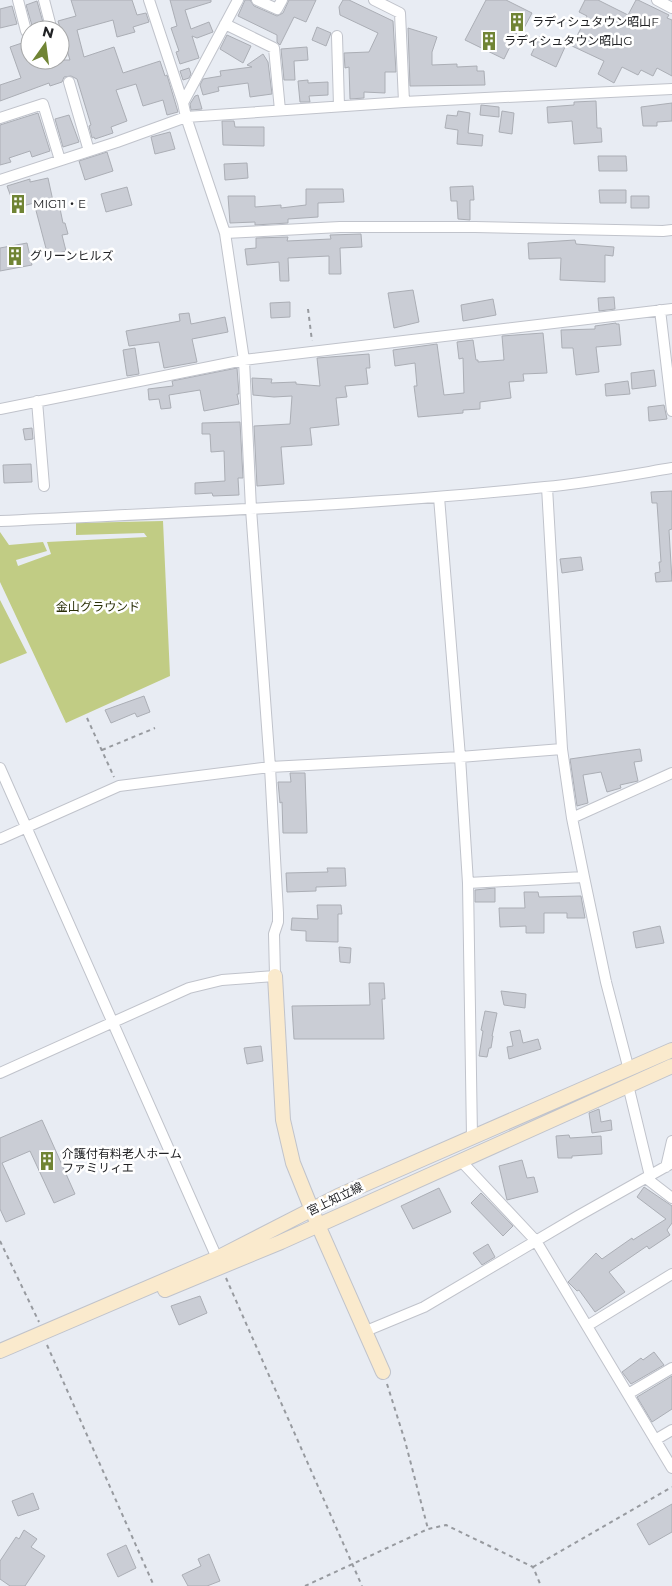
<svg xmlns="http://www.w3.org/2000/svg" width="672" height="1586" viewBox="0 0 672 1586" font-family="Montserrat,'Noto Sans JP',sans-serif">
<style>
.green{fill:#c1cc84}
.building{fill:#cacdd5;stroke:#abaeb5}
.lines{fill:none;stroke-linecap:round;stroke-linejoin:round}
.street-casing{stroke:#c0c3cb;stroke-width:12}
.secondary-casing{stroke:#c0c3cb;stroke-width:16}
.path{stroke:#979a9f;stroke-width:2;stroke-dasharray:4 4;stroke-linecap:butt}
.street{stroke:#fff;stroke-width:10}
.secondary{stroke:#faeacd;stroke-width:14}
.labels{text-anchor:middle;stroke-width:5;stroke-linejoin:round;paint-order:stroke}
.poi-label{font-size:12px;fill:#212225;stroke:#fff;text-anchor:start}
.park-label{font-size:12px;fill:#2b3008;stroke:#fff}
.street-label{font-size:12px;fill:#212225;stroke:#fff}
</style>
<rect width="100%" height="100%" fill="#e8ecf3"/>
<path class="green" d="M163,521L170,676L66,723L0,582V532L9,545L43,542L47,551L16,560L18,566L51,554L47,542L147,537L144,533L76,535V523Z
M0,600L27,653L0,664Z"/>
<path class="building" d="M71,0H132L137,15L146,13L149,22L133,27L135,32L117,37L113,20L77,30L84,57L114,47L123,73L160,61L165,76L167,75L178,112L167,115L163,100L143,106L136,84L116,90L127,121L111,127L113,133L95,139L94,137L92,138L89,126L91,125L77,79L71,76L64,77L62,82L50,86L49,83L0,101V85L21,78L10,47L22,43L28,60H70L58,21L76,16Z
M170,0H211V2L185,10L191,29L209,22L213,32L197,38L192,36L199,58L180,64L176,52L179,51L171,28L177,26Z
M245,0H250L254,6L277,16L283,13L289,0H316L306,22L294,17L280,45L277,42V35L238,16Z
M343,0H349L393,21L396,72H385V93L364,92V98L350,99L349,67L345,68L344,53L369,52L378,33L340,15L339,7Z
M486,0H506L532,13L523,30L519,28L504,59L465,40Z
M585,0H598L628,15L636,0H638L669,15L667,18L672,20V76L657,68L653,76L641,70L638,75L622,67L614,83L598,74L604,61L572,46L587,16L579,12Z
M37,1L44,26L33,29L26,5Z
M12,6L17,24L0,28V9Z
M317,27L331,33L326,46L312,40Z
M408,28L437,37L432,52V65L457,64V67L477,66V71H484L485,85L410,86Z
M227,35L251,46L243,63L220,49Z
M540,36L565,47L556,67L531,55Z
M307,47L308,60L294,61L295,80H284L281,49Z
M263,54L268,62L272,94L250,97L248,83L218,87L219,91L203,95L200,85L203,79L221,76L220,71L252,67L247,65Z
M189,68L191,74L189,78L183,80L180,71Z
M308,80V83L328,82V95L309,96L310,102H300L298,81Z
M198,95L202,109L191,110L190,104L195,96Z
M596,101L597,128H601L602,142L574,144L572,121L548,123L547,107L574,105V102Z
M672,103V121L657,122V126H643L641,107Z
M481,105L499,107V117L480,115Z
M458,111L470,113L468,133L483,135L482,146L457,144L458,130L445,128L447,115L457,116Z
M502,111L514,113L512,134L499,132Z
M38,113L50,151L32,157L30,151L9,158L11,162L0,165V125Z
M69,115L79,142L63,147L55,119Z
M222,121H234L235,127H264V146L223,145Z
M170,132L175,149L155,154L151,137Z
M107,152L113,171L85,180L79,161Z
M598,156H626L627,171H599Z
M247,163L248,178L225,180L224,164Z
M48,178L53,201L58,199L63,223H65L68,234L62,235L66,251L48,256L34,203L15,208L7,186L30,179V182Z
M473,186L474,200H470V220L458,219L457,201H451L450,187Z
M127,187L132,205L106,212L101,194Z
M306,189H343L344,202L318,203V217L288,219V223L255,225V222L230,223L228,196H255V207L281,205V208L306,205Z
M599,190H626V203H600Z
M631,196H649V208H631Z
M361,234L362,247L340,248L341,274H329V256L288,258L289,281H280L279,262L247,265L245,249L256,248V238L288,237L287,241L331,239L330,235Z
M575,240L576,244L614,247L613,256L605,255V282L560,280L561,258L529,259L528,243Z
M27,243L32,265L0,271V248Z
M413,290L419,322L394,328L388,293Z
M614,297L615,309L599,311L598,298Z
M493,299L496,315L463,321L461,305Z
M290,302V317L271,318L270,303Z
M189,313L191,324L225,317L228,332L192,339L197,362L164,368L159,342L129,346L126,331L180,321L179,314Z
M616,323V324H619L621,345L596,347L599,372L576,375L573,348H562L561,330L595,329V326Z
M543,333L547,373L523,374L524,381L509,382L511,398L480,402V409L463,410V413L418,417L414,386H417L415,363L395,366L393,350L437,344L444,395L464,393L463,358L459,359L457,342L473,340L476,360H478V362L504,360L502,336Z
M135,348L139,374L127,376L123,350Z
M369,354L370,368H366L368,384L345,386L347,397L336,398L339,425L310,428L312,445L281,447L284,484L257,486L254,426L290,424L292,396L274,397L253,395L252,378L272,379L271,383L296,382V384L320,386L317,358Z
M237,368L239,394H237L239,404L204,411L200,390L169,395L171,408L161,409L159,399L149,400L148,389L173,386L172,381Z
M654,370L656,386L632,389L631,373Z
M628,381L630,394L606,396L605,384Z
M664,405L667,419L649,421L648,407Z
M240,422L243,478H238L239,495L213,496L212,493L195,494V483L225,481L224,451L211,452L210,434H202V423Z
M32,428L33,439L25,440L23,429Z
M31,464L32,482L4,483L3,465Z
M672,491V529L669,530L672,581L656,582L655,573L660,572L659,562H661L657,503H652L651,492Z
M581,557L583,570L562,573L560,559Z
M144,696L150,712L137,717L135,713L111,723L105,710Z
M640,749L642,761L634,762L638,781L620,785L621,788L607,792L601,772L583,775L588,803L577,806L570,759Z
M290,773H305L307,833H283L282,802L280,803L278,782H291Z
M327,868H345L346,886L316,887V891L287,892L286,873L328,872Z
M495,888V902H475V890Z
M524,892H538L539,897L581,896L585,918H567V913H544V933H526V926L500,927L499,908H525Z
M317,905H341L342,914H338V942L306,941V931L291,930L292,918L318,919Z
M660,926L664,943L636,948L633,932Z
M339,947L351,948L350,963L340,962Z
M369,983H384L385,999H382L384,1039H294L292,1006L370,1005Z
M501,991L526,994L525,1008L504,1005Z
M485,1011L497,1013L492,1036H493L491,1048H489L487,1057L479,1056L483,1031L481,1030Z
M520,1030L523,1043L538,1039L541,1049L509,1059L507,1047L513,1046L510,1032Z
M261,1046L263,1061L247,1064L244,1048Z
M599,1109L601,1122L611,1120L612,1130L592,1133L589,1113Z
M42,1120L75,1194L54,1203L30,1151L2,1163L25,1214L6,1222L0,1209V1138Z
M569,1135L570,1138L601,1136L602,1154L572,1156V1158H558L556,1136Z
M522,1160L527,1178L534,1177L538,1192L507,1200L499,1166Z
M644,1187L672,1206V1223L667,1230L670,1235L649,1249L647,1246L609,1272L625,1292L595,1312L579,1290L577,1291L568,1282L596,1253L602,1259L632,1238L633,1240L666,1219L637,1197Z
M439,1188L451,1212L413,1229L401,1206Z
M481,1193L513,1226L503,1236L471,1203Z
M488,1244L495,1257L482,1265L473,1253Z
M200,1296L207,1313L179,1325L171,1306Z
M654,1352L664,1365L631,1384L622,1372L641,1358L643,1360Z
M672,1376V1409L652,1422L637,1397Z
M33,1493L39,1509L18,1516L12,1501Z
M672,1504V1532L649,1545L637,1524Z
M24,1530L37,1539L31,1547L45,1556L25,1586H10L0,1579V1561L16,1537L19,1539Z
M126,1545L136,1568L118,1577L107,1554Z
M209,1554L220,1581L207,1586H188L182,1575L201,1566L198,1559Z"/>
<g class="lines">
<g class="street-casing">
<path id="street" d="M18,0L26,31
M44,0L50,23
M257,0L277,9L282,0
M374,0L400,13L404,102
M657,0L672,8
M225,24L274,48L280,110
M337,36L339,106
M69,82L89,151
M183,103L238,0
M0,118L43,104L60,160
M0,180L117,142L186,117L404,102L672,89
M225,233L340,227H475L663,231L672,230
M660,310L672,411
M37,401L44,486
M0,409L244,360L672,309
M547,487L562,749L572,818L584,877L606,982L629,1070
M439,497L460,757L468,883L472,1137
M0,521C182,512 364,506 545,487C587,483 630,475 672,468
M0,768L217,1258
M572,818L672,773
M0,839L119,786L270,767L460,757L562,749
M468,883L584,877
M0,1073L189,988L222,980L275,976L274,934L278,922V913L270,767L251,509L244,360L225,233L186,117L183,103L149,0
M628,1085L650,1176
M461,1161L536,1241L672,1468
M666,1167L672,1141
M646,1178L672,1198
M587,1326L672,1274
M366,1331L424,1307L578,1216L672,1163
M628,1394L672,1368
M655,1440L672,1430"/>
</g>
<g class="secondary-casing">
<path id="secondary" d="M275,976L283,1120L293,1163L318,1225L383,1372
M165,1290L281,1242L672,1066
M0,1351L217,1258L338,1196L672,1050"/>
</g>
<path class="path" d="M308,309L312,341
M87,718L114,777
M102,750L155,728
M0,1241L39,1322
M226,1278L362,1586
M47,1345L154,1586
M387,1384L405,1441L428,1529
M533,1567L672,1487
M305,1586L428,1529L446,1525L533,1567L541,1586"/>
<use href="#street" class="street"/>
<use href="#secondary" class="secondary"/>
</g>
<defs>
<g id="building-bare" transform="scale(1.5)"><path d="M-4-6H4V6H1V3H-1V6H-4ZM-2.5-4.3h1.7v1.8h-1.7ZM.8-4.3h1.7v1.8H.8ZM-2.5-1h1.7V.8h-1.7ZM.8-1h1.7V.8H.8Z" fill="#708434" stroke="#fff" stroke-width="2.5" paint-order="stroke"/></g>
</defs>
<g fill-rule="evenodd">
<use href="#building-bare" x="517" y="22"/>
<use href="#building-bare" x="489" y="41"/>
<use href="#building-bare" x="18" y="204"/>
<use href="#building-bare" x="15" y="256"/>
<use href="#building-bare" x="47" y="1161"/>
</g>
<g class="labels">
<g class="poi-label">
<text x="532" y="26">ラディシュタウン昭山F</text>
<text x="504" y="45">ラディシュタウン昭山G</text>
<text x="33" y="208">MIG11・E</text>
<text x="30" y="260">グリーンヒルズ</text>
<text x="62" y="1158">介護付有料老人ホーム<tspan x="62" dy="14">ファミリィエ</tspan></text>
</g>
<g class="park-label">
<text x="98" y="611">金山グラウンド</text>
</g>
<g class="street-label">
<text transform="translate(335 1199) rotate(-26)" y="4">宮上知立線</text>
</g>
</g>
<g transform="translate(45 45) rotate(14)"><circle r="24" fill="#ffffff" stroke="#a6a7a8"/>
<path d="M0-4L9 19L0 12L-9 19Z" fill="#708434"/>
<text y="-8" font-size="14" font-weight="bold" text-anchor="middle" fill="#212225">N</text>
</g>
</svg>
